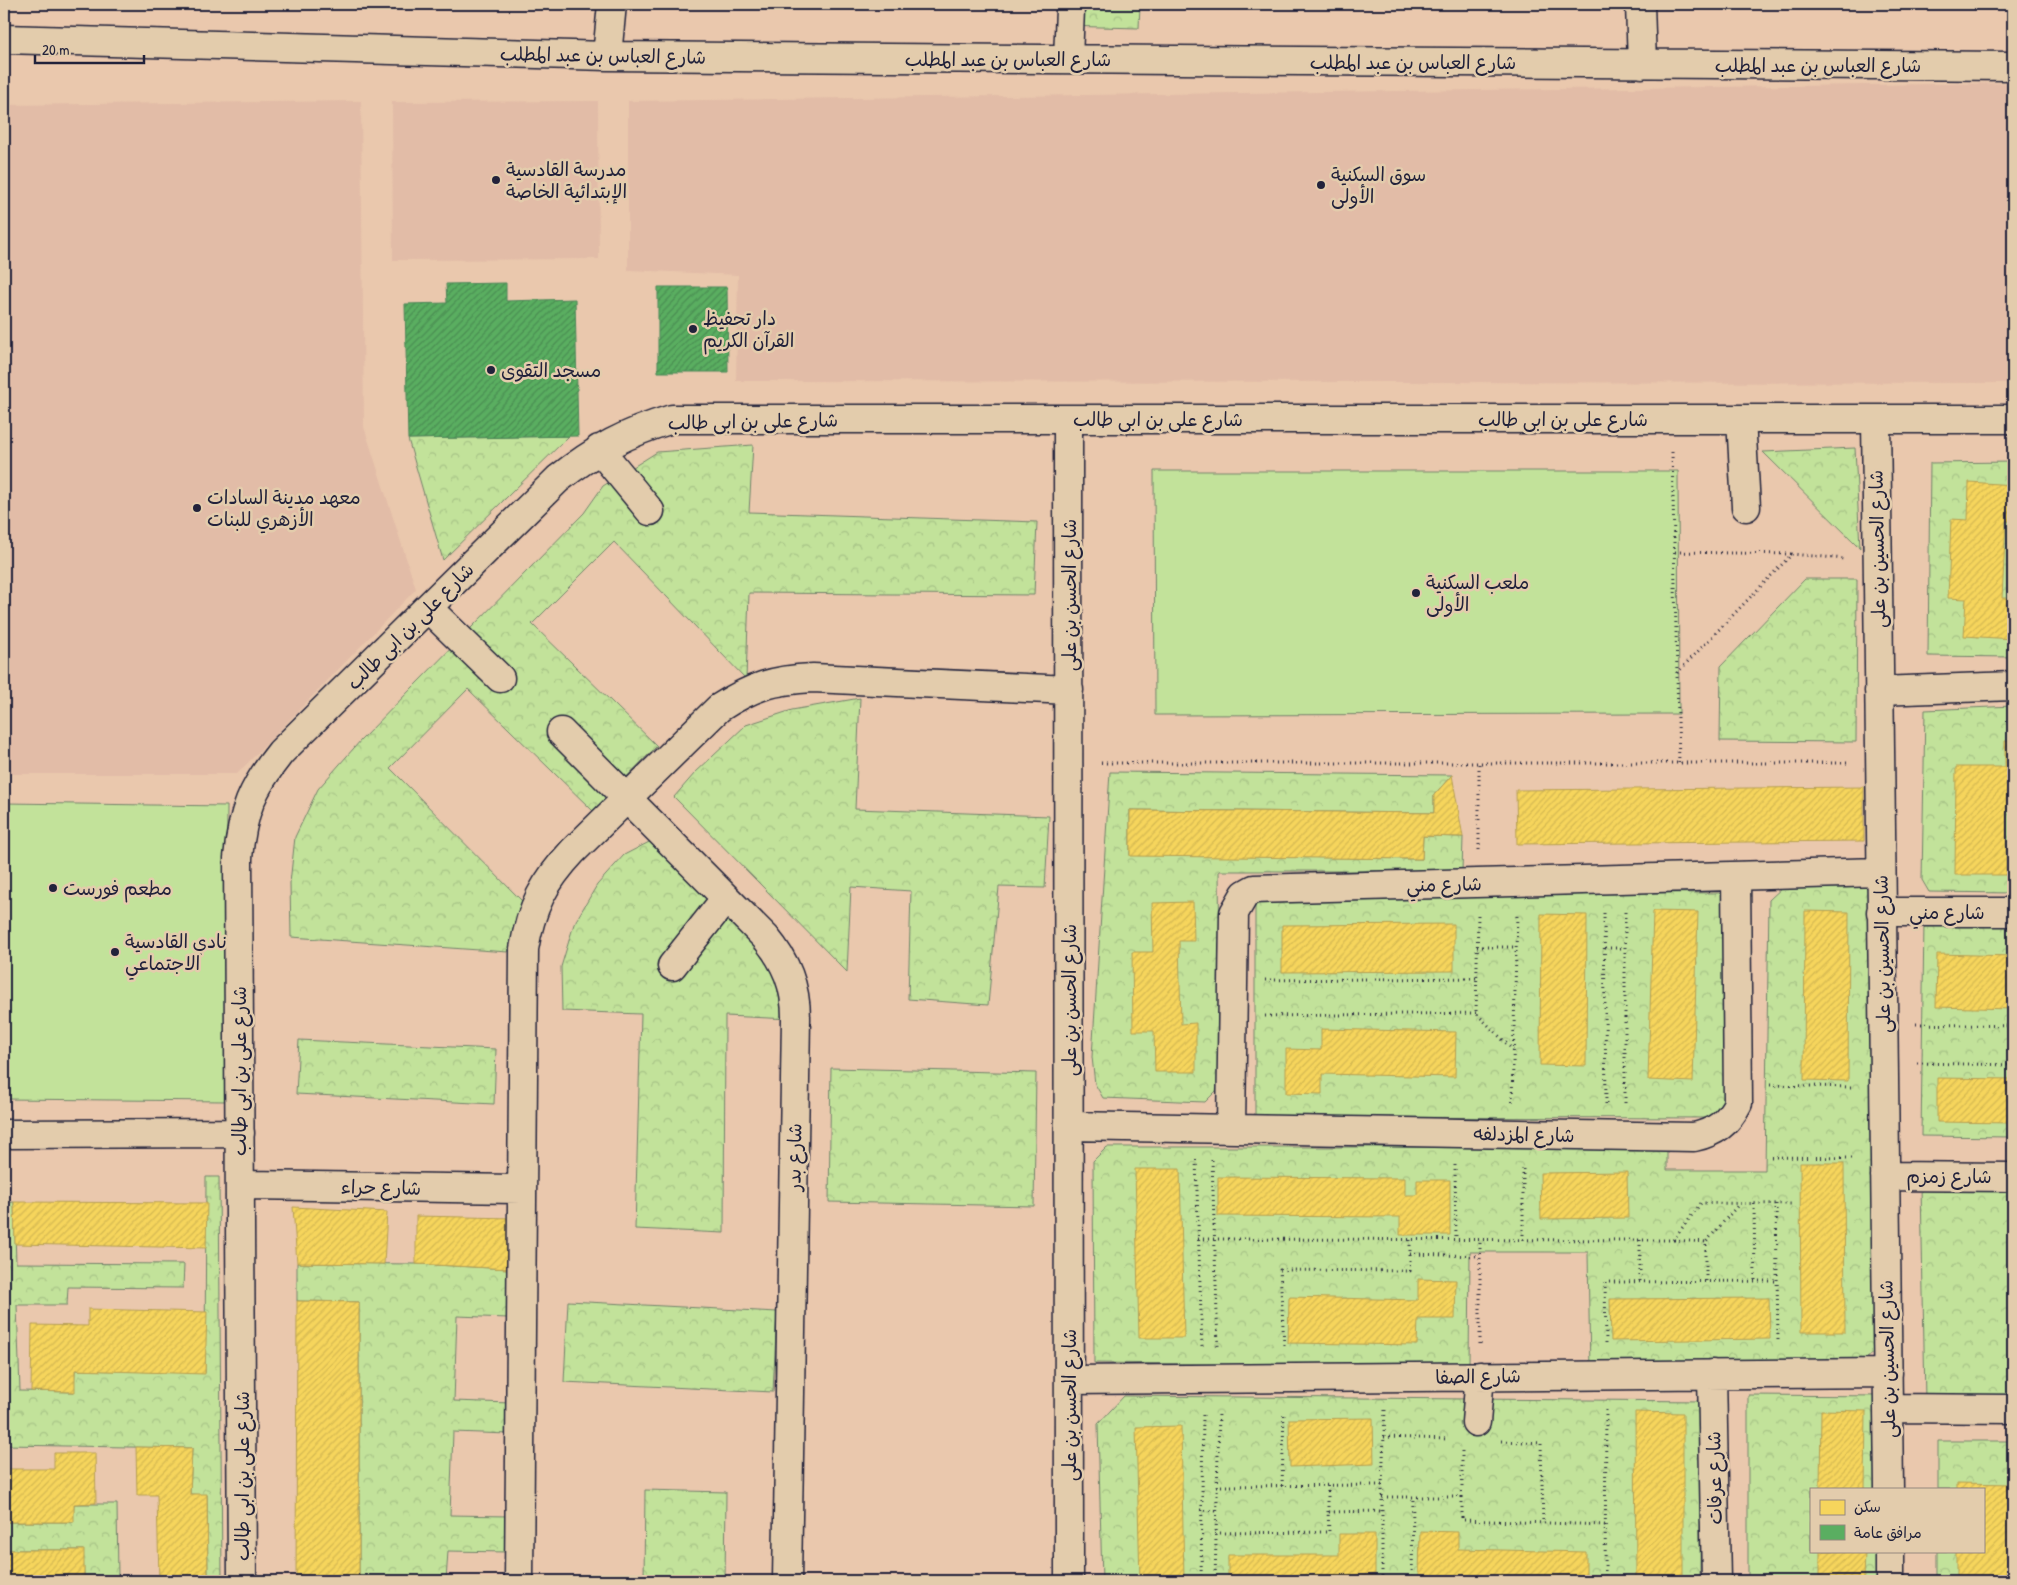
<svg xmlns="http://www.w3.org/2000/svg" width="2017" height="1585" viewBox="0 0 2017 1585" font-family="'Patrick Hand','Playpen Sans Arabic',sans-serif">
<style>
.built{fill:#e2bca7}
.forest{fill:url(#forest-crowns);stroke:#72826a}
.garden{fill:#c2e29a;stroke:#72826a}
.homes{fill:url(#homes-hatch);stroke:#b69f52}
.public{fill:url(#public-hatch);stroke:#498456}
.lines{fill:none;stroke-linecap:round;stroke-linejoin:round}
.minor-casing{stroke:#22223b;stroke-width:31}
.path{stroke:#22223b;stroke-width:3;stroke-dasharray:1 4;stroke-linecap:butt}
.minor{stroke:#e3ccac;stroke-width:28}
.poi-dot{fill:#22223b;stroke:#e3ccac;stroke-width:2}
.labels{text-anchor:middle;stroke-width:5;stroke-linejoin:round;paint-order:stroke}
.street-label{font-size:19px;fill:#22223b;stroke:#e3ccac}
.poi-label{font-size:19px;fill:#22223b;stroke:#e3ccac;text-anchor:start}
</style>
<defs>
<pattern id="forest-crowns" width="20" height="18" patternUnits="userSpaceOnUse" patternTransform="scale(1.25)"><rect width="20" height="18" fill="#c2e29a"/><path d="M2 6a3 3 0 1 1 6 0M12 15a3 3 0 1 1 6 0" fill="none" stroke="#a6c286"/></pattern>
<pattern id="homes-hatch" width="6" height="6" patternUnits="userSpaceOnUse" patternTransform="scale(1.25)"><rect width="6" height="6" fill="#f6d55c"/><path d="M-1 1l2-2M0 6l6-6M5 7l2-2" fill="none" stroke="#d3b751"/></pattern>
<pattern id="public-hatch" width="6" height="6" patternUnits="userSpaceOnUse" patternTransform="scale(1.25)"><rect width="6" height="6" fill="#5aae61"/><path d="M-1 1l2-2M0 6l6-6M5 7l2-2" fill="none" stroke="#4a8d51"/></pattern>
</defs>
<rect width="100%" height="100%" fill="#eac8ad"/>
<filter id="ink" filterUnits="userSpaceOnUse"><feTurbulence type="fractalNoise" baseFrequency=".02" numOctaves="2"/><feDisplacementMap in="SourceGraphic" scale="10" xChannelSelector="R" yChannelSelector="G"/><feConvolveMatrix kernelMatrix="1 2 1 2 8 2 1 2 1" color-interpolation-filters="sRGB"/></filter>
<g filter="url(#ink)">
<path class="built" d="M2013,83V383L736,381L738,275L628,270V101Z
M361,101L364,427L416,589L237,774H4V105Z
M598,101L599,259L393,260L392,102Z"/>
<path class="forest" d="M1062,4H1140L1139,28L1062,26Z
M569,436L443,560L408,439Z
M753,445L749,512L1037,522L1034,595L749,593L746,679L614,542L532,624L657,746L593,811L468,689L390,768L528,907L508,952L291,937L290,883L295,837L318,789L361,740L584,513L603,486L657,452Z
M1855,448L1860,548L1763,452Z
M2013,462V657L1928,656L1930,463Z
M1805,579H1857L1856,742L1720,741L1721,666Z
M860,698L855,809L1049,816L1045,888L999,887L988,1005L908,999L911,891L851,887L847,972L674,797L695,773L746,725L792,710Z
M2013,706V893L1929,892L1922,880L1925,710Z
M1110,772L1452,775L1434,795V813L1130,810V855L1422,859L1423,836L1463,837L1462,871H1219L1221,1071L1216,1091L1205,1102L1103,1098L1095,1084L1092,1057Z
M655,839L787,974L791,1019L725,1016L724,1233L635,1229L641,1014L562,1011L561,967L574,924L597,885L624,855Z
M1784,886L1867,887L1883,906L1881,1345L1857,1368L1590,1371L1588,1252H1470L1469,1367L1094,1363L1093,1161L1107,1147H1667V1170H1765L1769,900Z
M1255,891L1727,893V1118L1255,1117Z
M1924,922L2013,924V1137L1921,1136Z
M299,1040L496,1049L494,1104L296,1094Z
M831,1068L1036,1073L1034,1206L829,1202Z
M206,1177H219L222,1581H208L207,1495L190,1494L192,1448L4,1445V1203L14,1202L16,1263L184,1264L183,1288L68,1287L67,1305H17L20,1391L74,1392L75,1370L205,1373Z
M1921,1185L2013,1186V1399L1925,1400Z
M297,1263L416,1264L510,1269L508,1318L457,1316L454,1401L510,1403L509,1434L453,1432L450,1515L508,1516L507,1552L448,1551L446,1581H359V1302L297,1301Z
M568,1301L777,1312L773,1392L564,1382Z
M1748,1395L1882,1396V1489H1811V1551H1882V1581H1748Z
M1124,1396L1701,1401L1700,1581H1102L1098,1424Z
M1938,1441H2013V1581H1937V1551H1983V1489H1938Z
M645,1490L726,1492L725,1581H644Z
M74,1504H117L118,1578H103V1581H96V1576H84L83,1550H4V1522H73Z"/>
<path class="garden" d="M1154,471H1678L1679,714L1155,715Z
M4,803L227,806L225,1101L4,1099Z"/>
<path class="homes" d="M1969,482L2013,485V521H2006L2002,598H2013V639L1964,636L1966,599L1948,598L1951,519L1968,520Z
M2005,741H2013V793H2007L2006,875H1955L1956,767H2005Z
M1452,775L1463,837L1423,836L1422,859L1130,856V810L1434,813V795Z
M1864,787V841L1517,844L1516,790Z
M1193,902L1194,941H1179L1181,1024L1196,1023V1072H1155L1154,1031H1133L1132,952H1153L1152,903Z
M1653,911L1698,912L1693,1082L1648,1080Z
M1805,911L1849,912L1848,1081L1804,1080Z
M1541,914L1587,915L1586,1066L1540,1065Z
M1454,924V971L1282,972V925Z
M1937,954L2013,956V1009L1936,1007Z
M1321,1029L1456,1032L1455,1077L1322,1074V1094L1286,1093V1049L1321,1050Z
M1937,1078L2013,1079V1123L1937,1122Z
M1800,1163H1844L1845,1332H1801Z
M1135,1169H1180L1184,1338H1139Z
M1627,1172L1628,1218L1541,1219L1540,1173Z
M1218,1177L1405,1178V1195H1417V1180H1450V1235H1400V1217L1218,1216Z
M14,1202L207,1203L206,1248L15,1244Z
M293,1207L387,1212L384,1264L297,1263Z
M416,1216L514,1218L510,1269L416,1264Z
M1418,1279L1456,1280L1455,1319H1418L1417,1345L1288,1343L1289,1297L1418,1300Z
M1769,1298L1770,1339L1611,1341L1610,1299Z
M297,1301L359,1302V1581H296Z
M88,1309L207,1312L205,1374L75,1370V1392L31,1391L32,1325L88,1326Z
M1821,1410L1866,1411L1865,1489H1820Z
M1635,1412L1683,1413V1581H1636Z
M1373,1418L1374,1464L1290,1467L1289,1419Z
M1181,1426L1184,1581H1140L1136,1427Z
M136,1447L192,1448L190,1494H207L208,1581H159L157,1495H137Z
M54,1453H95L96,1503L74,1504V1522H4V1469H54Z
M1957,1483L2013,1484V1581H1956V1551H1983V1489H1957Z
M1420,1531L1458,1532V1549L1586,1552V1581H1455V1577H1419Z
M1339,1534H1375V1579L1341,1578V1581H1228V1555H1339Z
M4,1550H84V1576H96V1581H4Z
M1820,1551H1865L1864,1580L1820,1579Z"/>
<path class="public" d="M506,283V301L575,299L578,436L408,439L405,304L447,303L446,284Z
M658,287H727L728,372H658Z"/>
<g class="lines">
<g class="minor-casing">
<path id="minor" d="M1640,4L1642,64
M4,39L607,56L2013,66
M607,56L612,4
M1068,59L1070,9
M1068,419L1069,1581
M1741,419L1746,507
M1876,419L1889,1489
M599,449L650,511
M428,608L500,678
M1879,691L2013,686
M561,732L766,938C786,962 796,986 796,1018L787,1581
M1881,912H2013
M672,966L726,898
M1069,1126L1694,1137C1716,1132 1728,1123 1738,1103L1736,876
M1231,1128L1234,913L1245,894L1254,889L1881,872
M4,1134L240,1133
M1885,1176L2013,1177
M240,1185L522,1189
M1712,1374L1716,1581
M1069,1380L1888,1373
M1888,1408L2013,1409
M1476,1422L1480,1376
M1890,1551V1581
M242,1581L238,858C242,812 252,788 281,752L558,479C596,449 626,433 672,419H2013
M519,1581L524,949C531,907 544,882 573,851L719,708C753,686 773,680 813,678L1069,690"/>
</g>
<path class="path" d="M1672,452L1679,763
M1675,552L1791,554
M1677,673L1792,554L1845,559
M1101,763H1847
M1479,764V851
M1625,912V1104
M1604,913L1606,1104
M1478,915L1476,1013L1513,1050
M1477,947H1517
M1605,948H1625
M1265,980L1477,978
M1265,1016L1476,1013
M1916,1024L2013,1026
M1917,1063L2013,1065
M1770,1085L1851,1087
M1512,1102L1517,915
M1771,1157L1853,1158
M1196,1160L1202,1346
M1212,1160L1218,1346
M1455,1165L1456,1240
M1754,1204L1755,1281
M1776,1204L1778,1341
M1198,1239L1673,1240L1701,1203L1792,1204
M1523,1240V1167
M1640,1240V1282
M1674,1240L1706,1242
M1410,1254L1480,1256
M1706,1281V1242L1739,1204
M1606,1343L1605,1282L1775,1281
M1480,1344V1240
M1284,1345L1280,1270L1410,1271V1239
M1384,1437L1448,1439
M1502,1441L1541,1443L1543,1523
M1216,1486L1382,1485
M1282,1486L1284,1411
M1382,1497H1462V1520L1605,1525
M1462,1497V1451
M1200,1510L1216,1511
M1328,1512V1486
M1215,1533L1329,1532L1328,1512L1383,1511
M1201,1581L1203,1412
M1215,1581L1219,1412
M1382,1581V1485L1385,1410
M1412,1581L1413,1497
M1605,1581L1606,1407"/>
<use href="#minor" class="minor"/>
</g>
</g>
<g class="poi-dot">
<circle cx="496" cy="180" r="5"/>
<circle cx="1321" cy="185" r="5"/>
<circle cx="693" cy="329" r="5"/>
<circle cx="491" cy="370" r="5"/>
<circle cx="197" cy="508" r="5"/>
<circle cx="1416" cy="593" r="5"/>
<circle cx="53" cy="888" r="5"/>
<circle cx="115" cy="952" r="5"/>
</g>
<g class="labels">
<g class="street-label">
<text transform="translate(603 55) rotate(1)" y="7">شارع العباس بن عبد المطلب</text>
<text x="1008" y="66">شارع العباس بن عبد المطلب</text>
<text x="1413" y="69">شارع العباس بن عبد المطلب</text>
<text x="1818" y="72">شارع العباس بن عبد المطلب</text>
<text x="1158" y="426">شارع على بن ابى طالب</text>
<text x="1563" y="426">شارع على بن ابى طالب</text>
<text transform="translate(753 421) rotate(-1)" y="7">شارع على بن ابى طالب</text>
<text transform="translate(1877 549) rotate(-91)" y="7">شارع الحسين بن على</text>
<text transform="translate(1069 595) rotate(-90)" y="7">شارع الحسن بن على</text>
<text transform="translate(410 626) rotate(-45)" y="7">شارع على بن ابى طالب</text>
<text transform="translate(1444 884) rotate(-1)" y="7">شارع مني</text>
<text x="1947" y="919">شارع مني</text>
<text transform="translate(1882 954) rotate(-91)" y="7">شارع الحسين بن على</text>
<text transform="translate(1069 1000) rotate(-90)" y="7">شارع الحسن بن على</text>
<text transform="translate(239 1071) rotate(-90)" y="7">شارع على بن ابى طالب</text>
<text transform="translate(1524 1134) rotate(1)" y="7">شارع المزدلفه</text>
<text transform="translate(794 1157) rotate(-89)" y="7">شارع بدر</text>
<text x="1949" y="1183">شارع زمزم</text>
<text transform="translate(381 1187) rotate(1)" y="7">شارع حراء</text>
<text transform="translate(1887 1359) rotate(-91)" y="7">شارع الحسين بن على</text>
<text transform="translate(1478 1376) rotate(-1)" y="7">شارع الصفا</text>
<text transform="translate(1069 1405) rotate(-90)" y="7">شارع الحسن بن على</text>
<text transform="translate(242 1476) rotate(-90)" y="7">شارع على بن ابى طالب</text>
<text transform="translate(1714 1478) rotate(-91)" y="7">شارع عرفات</text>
</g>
<g class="poi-label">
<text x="506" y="176">مدرسة القادسية<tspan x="506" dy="22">الإبتدائية الخاصة</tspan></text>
<text x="1331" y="181">سوق السكنية<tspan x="1331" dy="22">الأولى</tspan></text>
<text x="703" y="325">دار تحفيظ<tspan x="703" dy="22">القرآن الكريم</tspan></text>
<text x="501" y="377">مسجد التقوى</text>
<text x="207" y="504">معهد مدينة السادات<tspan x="207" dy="22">الأزهري للبنات</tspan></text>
<text x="1426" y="589">ملعب السكنية<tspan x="1426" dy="22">الأولى</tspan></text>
<text x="63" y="895">مطعم فورست</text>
<text x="125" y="948">نادي القادسية<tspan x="125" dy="22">الاجتماعي</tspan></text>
</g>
</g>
<rect width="2017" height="1585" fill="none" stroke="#e3ccac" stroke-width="20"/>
<rect x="10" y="10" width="1997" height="1565" fill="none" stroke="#22223b" stroke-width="2" filter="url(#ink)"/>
<rect x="1810" y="1488" width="175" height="65" fill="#e3ccac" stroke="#96887f"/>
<rect x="1820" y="1500" width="25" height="15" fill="#f6d55c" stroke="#96887f"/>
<text x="1854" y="1512" font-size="15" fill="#22223b">سكن</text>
<rect x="1820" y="1525" width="25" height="15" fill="#5aae61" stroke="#96887f"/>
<text x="1854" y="1538" font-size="15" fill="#22223b">مرافق عامة</text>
<path d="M35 55v8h109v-8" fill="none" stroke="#22223b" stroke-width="2.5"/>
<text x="42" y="55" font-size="15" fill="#22223b" stroke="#e3ccac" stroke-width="4" paint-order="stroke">20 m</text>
</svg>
